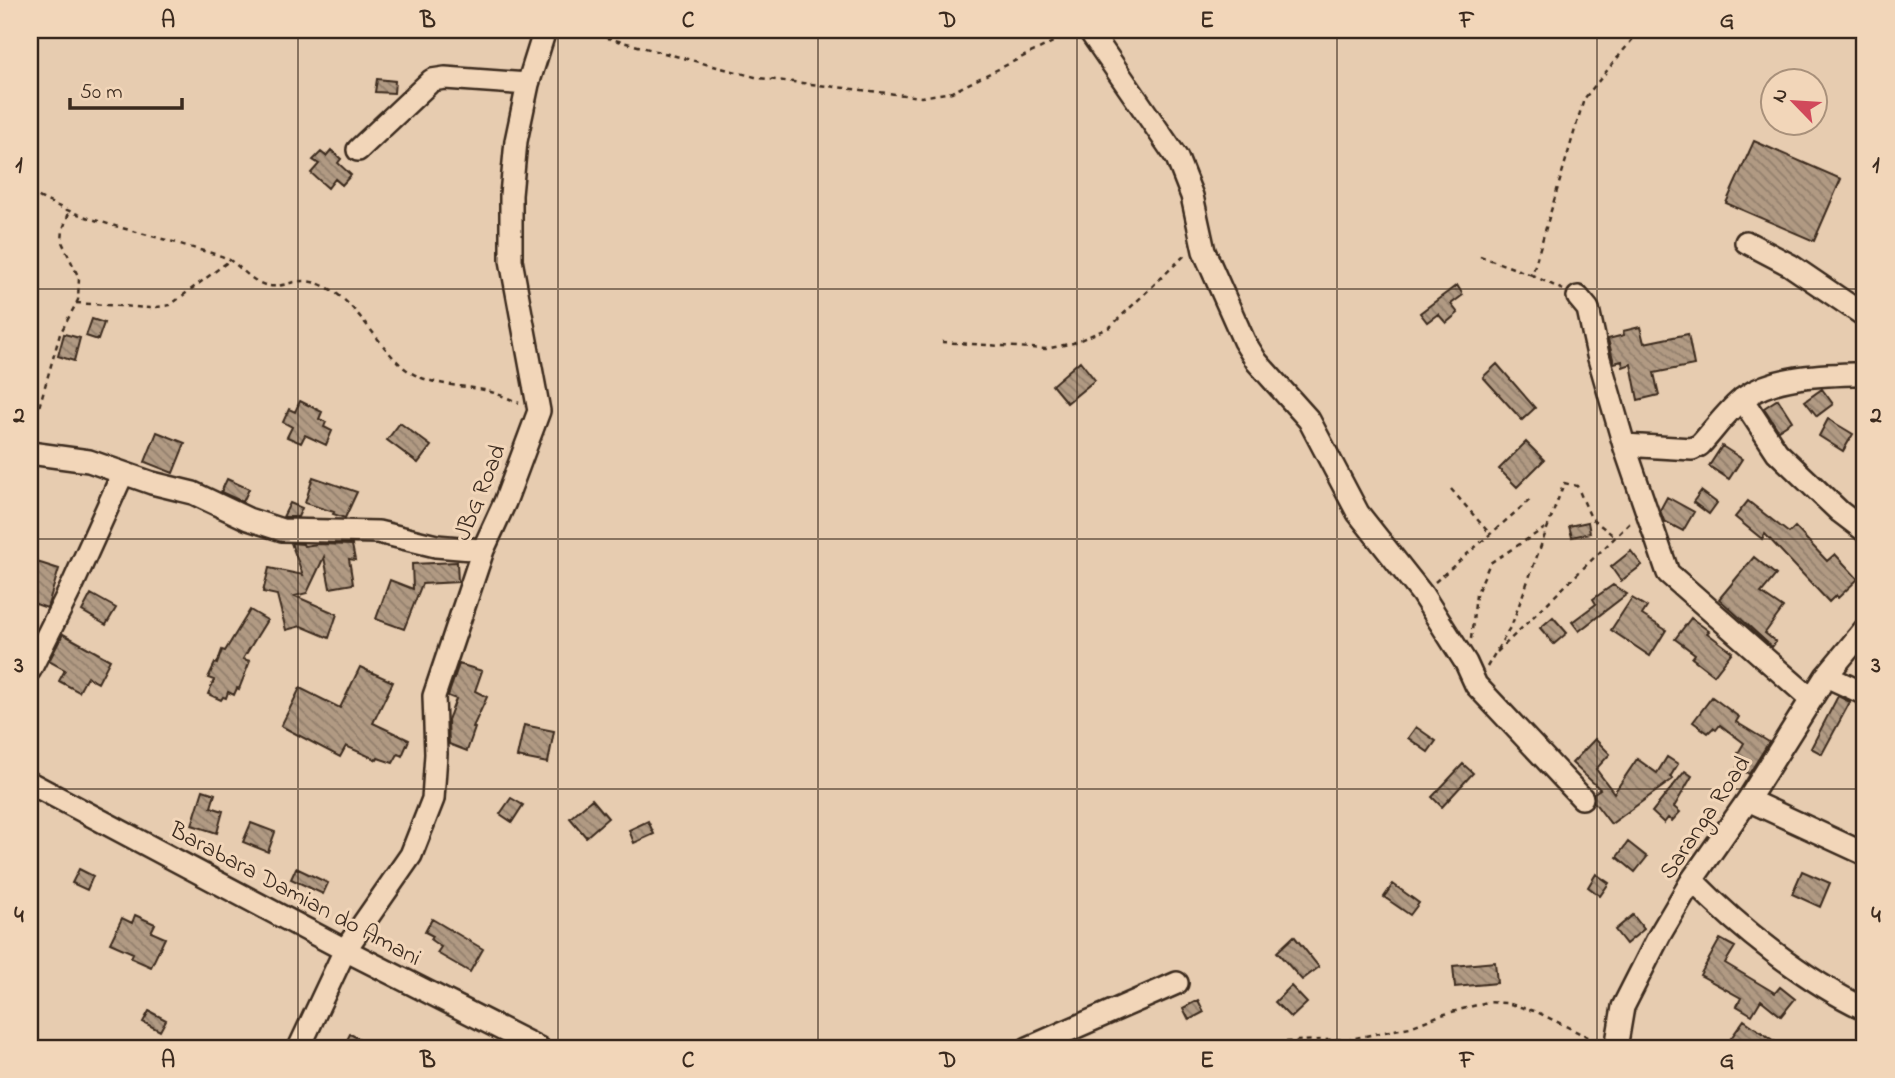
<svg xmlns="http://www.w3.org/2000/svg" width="1895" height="1078" viewBox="0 0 1895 1078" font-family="'Indie Flower',sans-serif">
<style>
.building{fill:url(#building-back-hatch);stroke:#3b2a1e;stroke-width:2}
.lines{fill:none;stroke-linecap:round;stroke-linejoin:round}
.minor-casing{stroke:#3b2a1e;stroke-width:26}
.path{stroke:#3b2a1e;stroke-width:2.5;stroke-dasharray:5 5;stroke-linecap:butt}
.minor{stroke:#f2d6b9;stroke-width:21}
.grid{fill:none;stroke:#3b2a1e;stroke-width:2;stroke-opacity:0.55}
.labels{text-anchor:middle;stroke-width:6;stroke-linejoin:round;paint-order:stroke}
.street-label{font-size:24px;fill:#3b2a1e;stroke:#f2d6b9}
.neatline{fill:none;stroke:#3b2a1e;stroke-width:2.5}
.grid-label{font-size:23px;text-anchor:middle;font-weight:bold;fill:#3b2a1e}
</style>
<defs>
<pattern id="building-back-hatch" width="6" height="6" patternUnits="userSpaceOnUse" patternTransform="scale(1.75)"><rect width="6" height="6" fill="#b19a83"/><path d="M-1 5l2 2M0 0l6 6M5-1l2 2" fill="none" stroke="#917e6b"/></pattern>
</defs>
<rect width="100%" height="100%" fill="#e7ccb0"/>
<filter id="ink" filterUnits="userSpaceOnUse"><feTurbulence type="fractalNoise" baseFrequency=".0143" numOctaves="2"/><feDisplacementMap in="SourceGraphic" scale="14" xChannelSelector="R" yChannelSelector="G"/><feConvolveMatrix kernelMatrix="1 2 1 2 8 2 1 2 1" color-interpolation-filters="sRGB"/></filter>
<g filter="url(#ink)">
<path class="building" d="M377,79L395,81L394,93L375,92Z
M1754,141L1841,179L1814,241L1726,203Z
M331,150L341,159L338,163L351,175L342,185L335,179L328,188L311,173L319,164L313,160L321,152L326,156Z
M1457,285L1463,295L1451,304L1458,313L1446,323L1438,314L1427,322L1420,313Z
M92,319L104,323L98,340L86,336Z
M1640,327L1644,343L1688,334L1694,365L1654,373L1659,395L1638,400L1631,364L1623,367L1622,361L1614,363L1608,339L1624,335L1623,331Z
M64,334L80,338L74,361L58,356Z
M1080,361L1095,380L1067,403L1052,385Z
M1497,364L1535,408L1522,420L1483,377Z
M1822,389L1833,404L1817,416L1805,401Z
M1778,399L1792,421L1778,430L1764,408Z
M300,401L322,412L319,419L326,422L324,427L332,431L326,445L305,435L301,443L287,437L292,427L283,422L289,409L295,412Z
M1828,419L1853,434L1843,451L1819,436Z
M400,423L431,446L418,463L387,440Z
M157,432L185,443L173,473L145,462Z
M1526,442L1544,460L1517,487L1499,469Z
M1722,446L1742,459L1729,479L1709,466Z
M313,477L357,492L345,518L333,514L334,512L305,503Z
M227,479L249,489L243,502L221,492Z
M1701,491L1717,503L1709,514L1693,502Z
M1667,497L1694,512L1683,531L1664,521L1660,510Z
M1748,501L1789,533L1795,527L1827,561L1835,554L1858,579L1838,598L1836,595L1829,602L1765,534L1762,539L1735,517Z
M290,503L302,508L298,517H283Z
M1588,522L1590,533L1572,537L1569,526Z
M291,543L303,544L304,546L318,544L352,545L355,560L349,559L353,584L330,588L324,557L307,593L295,596L337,614L329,638L301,626L286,630L277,595L263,592L269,568L303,575Z
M1631,551L1642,565L1621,581L1611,567Z
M1754,557L1776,575L1761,593L1783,608L1765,633L1776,642L1772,647L1719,599Z
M37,562L59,569L47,608L30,602V586Z
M457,562L458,582L422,584L404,629L376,619L390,580L413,589L412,564Z
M1613,585L1627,594L1579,631L1572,622L1596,604L1593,599Z
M91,594L116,608L106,625L82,611Z
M1632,598L1647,607L1642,615L1666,630L1650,656L1611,630Z
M250,610L267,620L243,659L250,661L239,689L237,688L234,695L228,692L226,698L223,697L221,700L208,694L214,680L208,678L215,663L217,664L222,650L225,651Z
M1553,617L1567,633L1554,644L1540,628Z
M1691,618L1709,631L1707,633L1732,652L1714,675L1692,658L1695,654L1675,639Z
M63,634L110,660L98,683L87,677L79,692L59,681L65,670L49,661Z
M459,664L482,671L475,691L487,697L473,727L475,728L467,751L449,744L448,720L456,699L448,696Z
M360,667L393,682L373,723L409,740L402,756L398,754L393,763L378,758L377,760L346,746L340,757L281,726L300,688L340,708Z
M1838,696L1850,702L1822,754L1811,748Z
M1712,697L1739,717L1736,722L1769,742L1749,774L1737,767L1742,758L1737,755L1744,743L1720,725L1716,730L1713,728L1708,733L1693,722Z
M524,725L554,731L548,763L517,757Z
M1416,727L1436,741L1428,752L1408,738Z
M1595,739L1610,754L1596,769L1614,793L1637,759L1657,773L1667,757L1678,764L1670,777L1673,779L1611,824L1594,802V793L1600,789L1572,763Z
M1463,764L1473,773L1442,807L1432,797Z
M1685,771L1692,776L1674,807L1680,812L1672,821L1668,818L1664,823L1652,812Z
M203,790L215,794L211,807L223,811L217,833L192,825Z
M511,798L523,805L512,822L500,814Z
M592,799L608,818L586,837L570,818Z
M648,821L654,834L634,843L629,830Z
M251,823L275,832L268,852L243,842Z
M1628,842L1647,857L1635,872L1617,857Z
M296,868L328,883L323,894L291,879Z
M79,869L93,876L87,890L72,883Z
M1802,871L1830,883L1820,907L1792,894Z
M1596,874L1609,883L1600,896L1588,887Z
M1393,884L1419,903L1410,915L1384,897Z
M135,915L155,924L151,932L165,938L151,967L131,958L133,953L110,943L122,918L132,923Z
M1633,915L1644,929L1626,944L1615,930Z
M432,919L483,949L470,972L437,953L441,947L431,940L433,936L425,932Z
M1294,936L1319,967L1302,980L1277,952Z
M1720,939L1735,947L1725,963L1775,993L1780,987L1795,999L1781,1016L1761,1000L1752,1015L1737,1006L1741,998L1700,975Z
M1495,962L1497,983L1455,987L1453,966Z
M1291,986L1307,1003L1291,1018L1275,1002Z
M1198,1000L1204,1012L1189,1020L1183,1008Z
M149,1011L166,1020L160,1031L143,1022Z
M1744,1020L1784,1048H1724Z
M350,1034L377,1048H343Z"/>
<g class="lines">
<g class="minor-casing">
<path id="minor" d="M1089,30L1177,158L1192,196L1204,251L1244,341L1257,362L1309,420L1358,513L1422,594L1466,663L1476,685L1582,798
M358,150L432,80L445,78L528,84
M1746,242L1790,265L1865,316
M1578,297L1588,309L1598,355L1624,445L1668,573L1811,699
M1742,399L1777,452L1840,512L1865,531
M1624,445L1692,449L1700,445C1714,430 1728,409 1745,397C1775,376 1818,375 1854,374
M30,453L89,461L152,483L193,493L248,519L282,530L378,532L436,546L483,550
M30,670L72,586L123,473
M1826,676L1865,694
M30,783L345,950L539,1048
M1748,800L1865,854
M1692,880C1739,928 1804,980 1865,1009
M299,1048L345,950L411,855L433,799L436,754L434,696L483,550L505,502L539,411L511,260V195L516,141L528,84L545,30
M1028,1048L1177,983
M1616,1048L1623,1007L1659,936L1692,880L1748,800L1826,676L1865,629"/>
</g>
<path class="path" d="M577,30L759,78L921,97L952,92L1073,32
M30,192C79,221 136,230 190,247C201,251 215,253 226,258C240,265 249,280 265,285C285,291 296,272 326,287C356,302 377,344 403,367C426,386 456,384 484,390C496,393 508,398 519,403
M1480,256L1532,275
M1563,290L1532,275L1584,99L1640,30
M76,303L150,308L170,305L229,261
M942,342L1046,349L1073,343L1110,327L1185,255
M31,435L60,334L78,300L79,278L62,242L63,229L70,210
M1451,489L1490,534
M1435,582L1532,498
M1471,639L1476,595L1490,563L1545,528
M1497,652L1633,520
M1487,667L1512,624L1564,483L1577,486L1591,518L1614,536
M1226,1048L1297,1041L1350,1039L1410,1027L1438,1016L1487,1002L1507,1003L1537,1012L1598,1042"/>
<use href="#minor" class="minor"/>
</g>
</g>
<path class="grid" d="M298,30V1048M558,30V1048M818,30V1048M1077,30V1048M1337,30V1048M1597,30V1048M30,289H1865M30,539H1865M30,789H1865"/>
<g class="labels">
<g class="street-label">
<text transform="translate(479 492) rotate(-68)" y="8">JBG Road</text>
<text transform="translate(1704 817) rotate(-56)" y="8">Saranga Road</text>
<text transform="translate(296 893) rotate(28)" y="8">Barabara Damian do Amani</text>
</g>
</g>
<rect width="1895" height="1078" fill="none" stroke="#f2d6b9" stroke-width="77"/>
<g transform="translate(1794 102) rotate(295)"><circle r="33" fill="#f2d6b9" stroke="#a9917b" stroke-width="2"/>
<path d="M0-5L12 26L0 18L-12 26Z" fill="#d1495b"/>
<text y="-10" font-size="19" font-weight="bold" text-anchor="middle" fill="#3b2a1e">N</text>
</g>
<path d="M70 98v10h112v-10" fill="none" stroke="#3b2a1e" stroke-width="3.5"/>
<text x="80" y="98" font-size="21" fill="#3b2a1e" stroke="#f2d6b9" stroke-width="5" paint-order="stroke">50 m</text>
<rect x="38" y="38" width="1818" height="1002" class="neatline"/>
<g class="grid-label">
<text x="168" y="27">A</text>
<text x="428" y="27">B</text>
<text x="688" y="27">C</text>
<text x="948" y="27">D</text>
<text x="1207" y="27">E</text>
<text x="1467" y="27">F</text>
<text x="1727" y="27">G</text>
<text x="19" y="172">1</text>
<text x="1876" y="172">1</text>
<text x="19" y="422">2</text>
<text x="1876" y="422">2</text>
<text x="19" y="672">3</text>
<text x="1876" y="672">3</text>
<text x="19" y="922">4</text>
<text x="1876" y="922">4</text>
<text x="168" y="1067">A</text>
<text x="428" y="1067">B</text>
<text x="688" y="1067">C</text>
<text x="948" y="1067">D</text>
<text x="1207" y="1067">E</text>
<text x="1467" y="1067">F</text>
<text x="1727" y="1067">G</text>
</g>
</svg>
